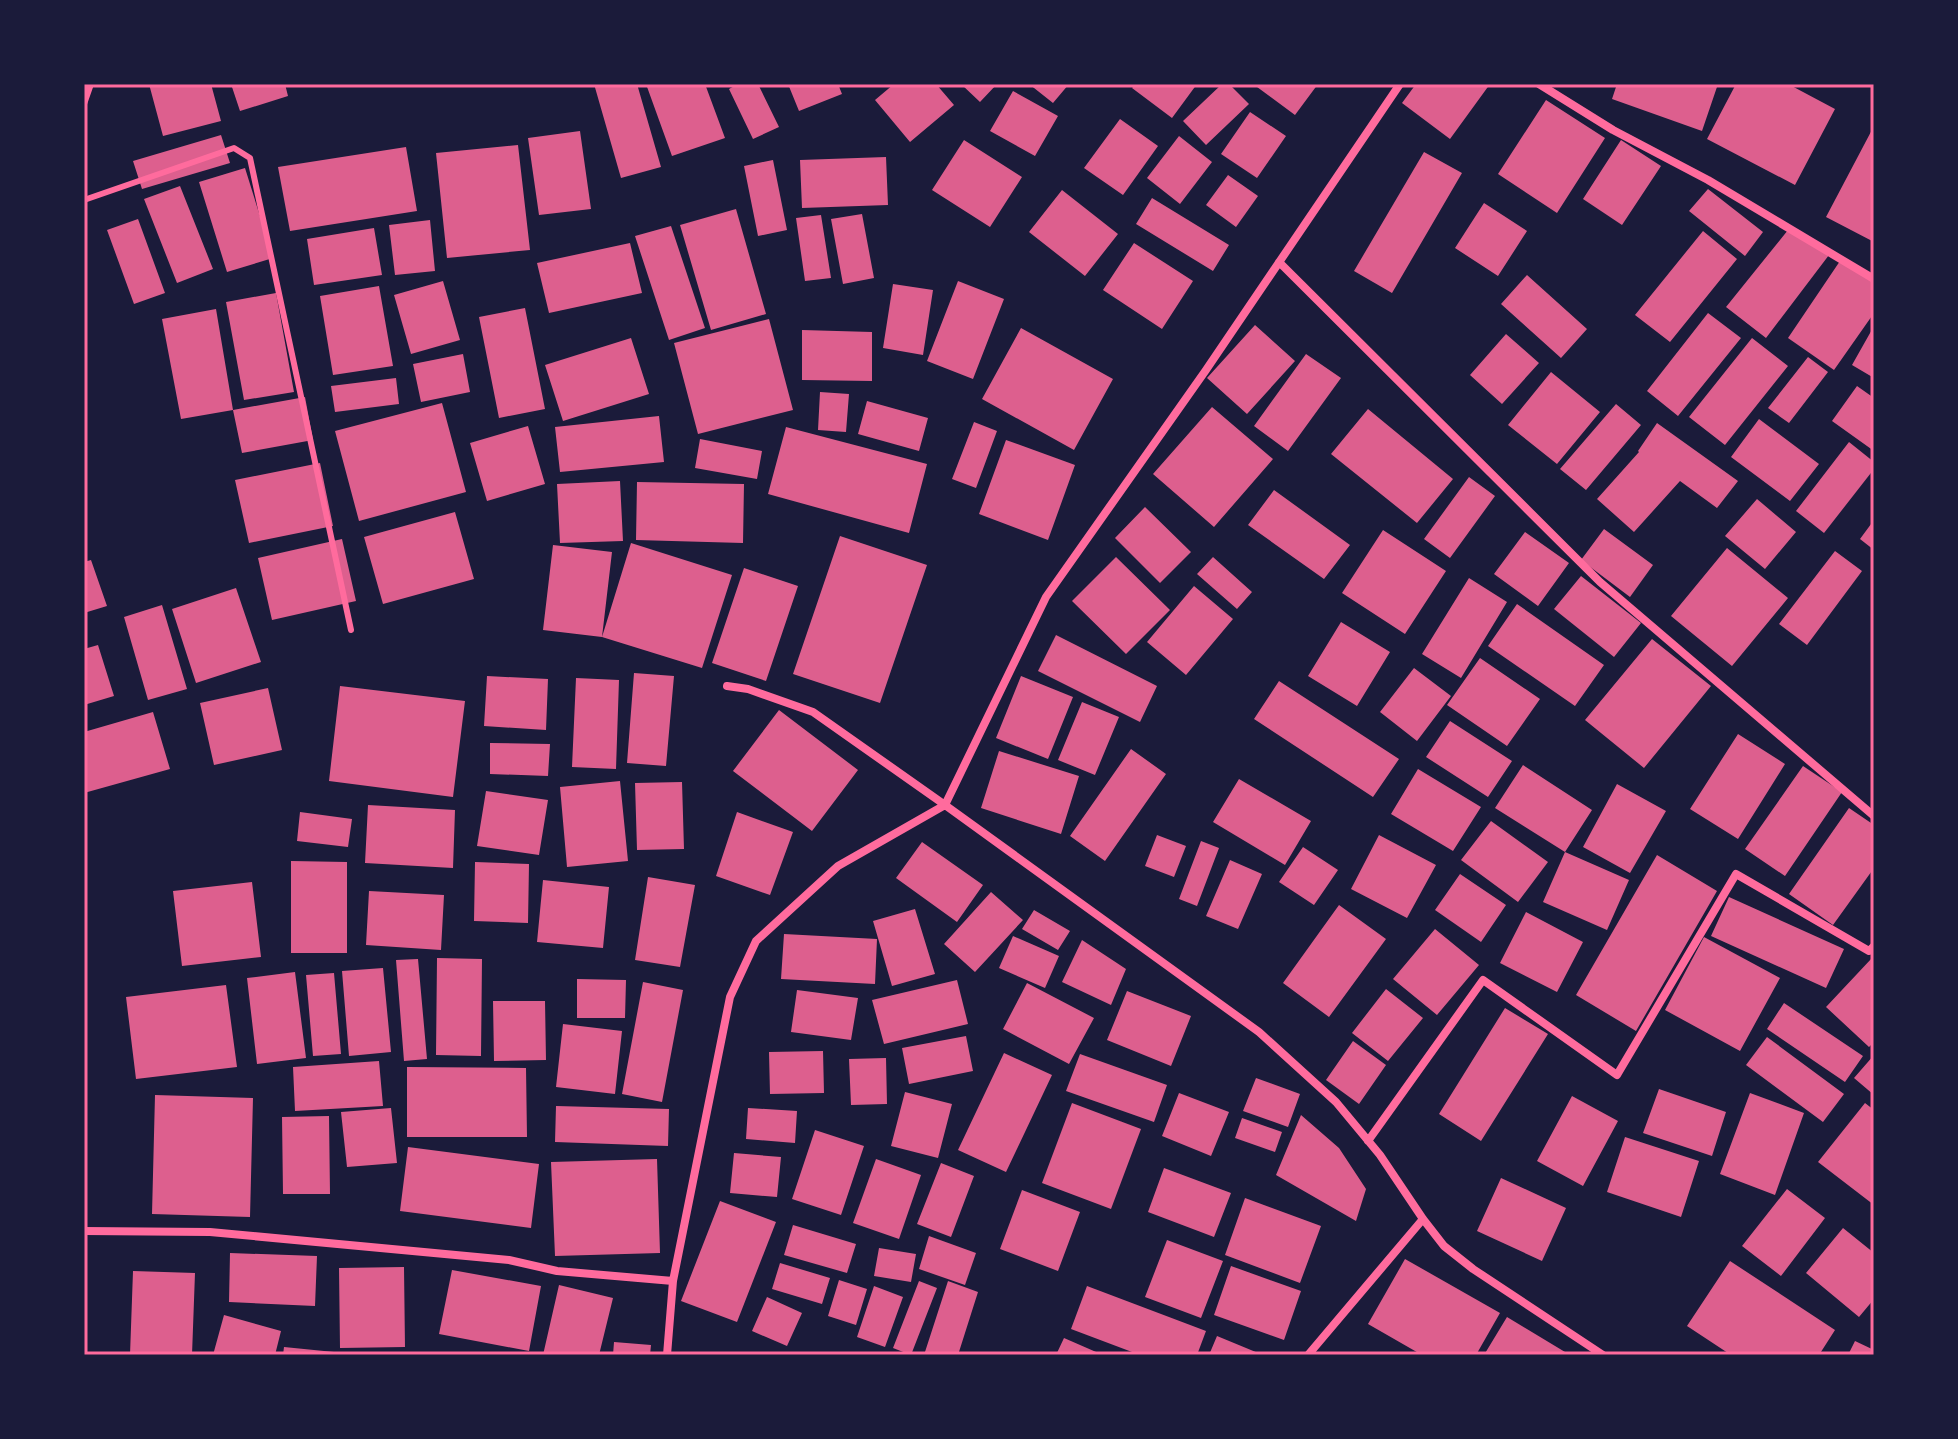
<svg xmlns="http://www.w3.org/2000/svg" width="1958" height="1439" viewBox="0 0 1958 1439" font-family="'PT Sans',sans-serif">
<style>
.building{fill:#dd5f8e}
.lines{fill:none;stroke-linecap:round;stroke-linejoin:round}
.service{stroke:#ff6b9d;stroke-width:6}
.minor{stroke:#ff6b9d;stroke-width:8}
.neatline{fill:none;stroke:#ff6b9d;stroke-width:3}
</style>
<rect width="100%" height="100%" fill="#1b1b3a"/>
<path class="building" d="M149,84H211L221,121L163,136Z
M231,84H285L288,96L240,111Z
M594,84H637L661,167L621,178Z
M646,84H705L725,138L672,156Z
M738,84H758L779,127L753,139L729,89Z
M788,84H838L842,94L799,111Z
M894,84H936L954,105L910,142L875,100Z
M961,84H997L980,102Z
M1029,84H1069L1053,103Z
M1136,84H1197L1172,118L1132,88Z
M1222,84H1229L1249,104L1206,145L1183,121Z
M1253,84H1318L1295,115Z
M1416,84H1490L1450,139L1402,103Z
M1617,84H1718L1702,131L1612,99Z
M1736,84H1788L1835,109L1795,185L1707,139Z
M1013,91L1058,116L1035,156L990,131Z
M1546,100L1605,138L1557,213L1498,174Z
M1250,112L1286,136L1257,178L1221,154Z
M1120,119L1158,146L1123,195L1084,168Z
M1874,126V242L1826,217Z
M580,131L591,209L539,215L528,138Z
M221,135L230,163L142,189L133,161Z
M1179,136L1212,162L1180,204L1147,178Z
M964,140L1022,177L990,227L932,190Z
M1621,140L1661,166L1622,225L1583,199Z
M518,145L530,250L447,258L436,153Z
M406,147L417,211L290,231L278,167Z
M1424,152L1462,173L1392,293L1354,271Z
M886,157L888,205L802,208L800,160Z
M773,160L787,230L758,236L744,166Z
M245,168L273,258L227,272L199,182Z
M1228,175L1258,196L1236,227L1206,205Z
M180,186L213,269L177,283L144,199Z
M1708,189L1763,232L1745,256L1689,211Z
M1062,190L1118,234L1085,276L1029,232Z
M1152,198L1229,245L1213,271L1136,224Z
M1484,203L1527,231L1498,276L1455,248Z
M736,209L766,314L711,330L680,225Z
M862,214L874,278L843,284L831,219Z
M821,215L831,278L805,281L796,218Z
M138,219L165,293L134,304L107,230Z
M430,220L435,271L395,275L389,225Z
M671,226L705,328L669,340L635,236Z
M374,228L382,275L314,285L307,239Z
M1788,230L1829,255L1766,338L1726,307Z
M1703,231L1737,259L1670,342L1635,315Z
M630,243L642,293L549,313L537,263Z
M1134,243L1193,281L1162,329L1103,290Z
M1840,261L1874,283V313L1834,370L1788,338Z
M1527,275L1587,329L1561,358L1501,304Z
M443,281L460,340L411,354L394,295Z
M958,281L1004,299L973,379L927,361Z
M893,284L933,290L923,355L883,348Z
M379,286L393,366L333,375L320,296Z
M276,293L294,392L244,400L226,302Z
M525,308L545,409L499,418L479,317Z
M216,309L233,410L181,419L162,319Z
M1708,313L1741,338L1678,416L1647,391Z
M769,319L793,410L698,434L674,343Z
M1255,325L1295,361L1247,414L1207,378Z
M1874,326V378L1852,365Z
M1021,328L1113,379L1074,450L982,399Z
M802,330L872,332V381L802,380Z
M1506,334L1539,363L1502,404L1470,375Z
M631,338L649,394L563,421L545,365Z
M1752,338L1788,366L1725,445L1689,417Z
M463,354L470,392L421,402L413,364Z
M1306,354L1341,378L1288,451L1254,426Z
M1808,357L1828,372L1789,423L1768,408Z
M1551,372L1600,412L1557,464L1508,425Z
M396,378L399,404L335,412L331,386Z
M1857,386L1874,398V451L1832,421Z
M820,392L849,394L846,432L818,430Z
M305,397L313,440L242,453L233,410Z
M867,401L928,418L919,451L858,434Z
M442,403L466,492L359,521L335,431Z
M1616,404L1641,425L1586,490L1560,469Z
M1212,407L1273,459L1214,527L1153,474Z
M1368,409L1453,479L1417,523L1331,454Z
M659,416L664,462L560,472L555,427Z
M1759,419L1819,464L1790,501L1731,457Z
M974,422L997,431L976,488L952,479Z
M1657,423L1738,481L1717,508L1680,481L1634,532L1597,499L1639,452L1638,451Z
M528,426L545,484L487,501L470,443Z
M786,427L927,464L909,533L768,494Z
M700,439L762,451L757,479L695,468Z
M1006,440L1075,465L1048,540L979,514Z
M1849,442L1874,462V469L1824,533L1796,511Z
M320,463L333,526L249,543L235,480Z
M1469,477L1495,496L1450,558L1424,539Z
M620,481L623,541L560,543L557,484Z
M637,482L744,484L743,543L636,540Z
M1274,490L1350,545L1324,579L1248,525Z
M1757,499L1796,532L1765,569L1725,536Z
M1145,507L1191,552L1160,583L1115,538Z
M455,512L474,579L383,604L364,537Z
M1874,520V550L1860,539Z
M1604,529L1653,565L1630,597L1581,560Z
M1383,530L1446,571L1405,634L1342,593Z
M1525,532L1569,563L1538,606L1494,574Z
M840,536L927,565L880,703L793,674Z
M342,539L356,601L272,620L258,558Z
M631,543L732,575L702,668L602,637Z
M553,545L612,552L602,637L543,630Z
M1727,548L1788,598L1732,666L1671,616Z
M1835,551L1862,571L1807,645L1779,624Z
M1116,557L1170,610L1126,654L1072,601Z
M1213,557L1252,592L1237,609L1197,574Z
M91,560L107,606L84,613V562Z
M744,568L798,586L766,681L712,663Z
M1581,576L1641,623L1614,657L1554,609Z
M1469,578L1507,602L1461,678L1422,654Z
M1194,586L1233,619L1186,675L1147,642Z
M236,588L261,662L196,683L172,609Z
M1517,604L1604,665L1575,706L1488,646Z
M162,605L187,689L148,700L124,617Z
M1341,622L1390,652L1357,706L1308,676Z
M1056,635L1157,686L1140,722L1038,671Z
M1652,639L1711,686L1644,768L1585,720Z
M98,645L114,696L84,705V649Z
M1480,658L1540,699L1507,746L1447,705Z
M1414,668L1451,696L1417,741L1380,712Z
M634,673L674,676L666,766L627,763Z
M487,676L548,679L546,730L484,726Z
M1021,676L1073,697L1048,759L996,738Z
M576,678L619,680L616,769L572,767Z
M1279,681L1399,759L1373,797L1254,719Z
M340,686L465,701L453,797L329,781Z
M268,688L282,750L214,765L200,703Z
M1082,702L1119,717L1095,775L1058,760Z
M779,710L858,770L812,831L733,771Z
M153,712L170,769L84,793V732Z
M1450,721L1512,761L1488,797L1426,757Z
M1738,734L1785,764L1738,839L1690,809Z
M490,743L550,744L548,776L490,774Z
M1131,749L1166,774L1105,861L1070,836Z
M999,751L1079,776L1061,834L981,808Z
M1523,765L1592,810L1565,852L1629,880L1607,930L1543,902L1565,852L1495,808Z
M1803,766L1842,792L1785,876L1745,849Z
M1418,769L1481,807L1453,851L1391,814Z
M1239,779L1311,821L1285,865L1213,822Z
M620,781L628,861L567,867L560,787Z
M682,782L684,849L637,850L635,783Z
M1617,784L1666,811L1630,873L1583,847Z
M486,791L548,800L539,855L477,846Z
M368,805L455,810L453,868L365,863Z
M1849,808L1874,825V868L1833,925L1789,894Z
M300,812L352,819L348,847L297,841Z
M737,812L793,832L770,895L716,876Z
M1491,821L1548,862L1518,902L1461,860Z
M1157,835L1186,846L1174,877L1145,866Z
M1379,835L1436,865L1407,918L1351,889Z
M1201,841L1219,848L1197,906L1179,899Z
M922,842L983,885L957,922L896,878Z
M1303,847L1338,870L1314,905L1279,882Z
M1657,855L1717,891L1636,1031L1576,995Z
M1230,860L1262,874L1238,929L1206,916Z
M291,861L347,862V953H291Z
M475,862L529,864L528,923L474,921Z
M1460,874L1506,905L1481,942L1435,910Z
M648,877L695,885L680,967L635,960Z
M543,880L609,887L603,948L537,942Z
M252,882L261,957L182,966L173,891Z
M369,891L444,895L441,950L366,945Z
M991,892L1023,920L975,972L944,944Z
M1729,897L1844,949L1826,988L1711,936Z
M1339,905L1386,939L1329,1017L1283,983Z
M915,909L935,974L892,986L873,921Z
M1034,910L1070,931L1058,950L1022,929Z
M1526,912L1583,942L1557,992L1500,963Z
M1435,929L1479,965L1437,1015L1393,979Z
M784,934L877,939L875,984L781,979Z
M1013,936L1059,956L1045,988L999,968Z
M1704,937L1780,978L1740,1051L1665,1010Z
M1082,940L1126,969L1111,1005L1062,982Z
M437,958L482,959L481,1056L436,1055Z
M1872,958L1874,959V1042L1869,1047L1826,1007Z
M418,959L427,1059L404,1061L396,960Z
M383,968L391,1052L349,1056L342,971Z
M295,972L306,1058L257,1064L247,978Z
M334,973L341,1054L313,1056L306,975Z
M577,979L626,980L625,1018H577Z
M957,980L968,1024L884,1044L872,1000Z
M643,982L683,990L662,1102L622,1094Z
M1027,983L1094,1018L1069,1064L1003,1029Z
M226,985L237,1067L136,1079L126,997Z
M1386,989L1423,1018L1388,1061L1352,1033Z
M797,990L858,998L851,1040L791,1032Z
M1127,991L1191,1016L1171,1066L1107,1040Z
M493,1001H545L546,1060L494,1061Z
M1784,1003L1863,1056L1845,1082L1767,1029Z
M1505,1008L1548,1034L1481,1141L1439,1114Z
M563,1024L622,1031L615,1094L556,1087Z
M966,1036L973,1071L909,1084L902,1048Z
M1767,1037L1844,1094L1823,1122L1746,1065Z
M1353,1041L1386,1065L1359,1104L1326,1080Z
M823,1051L824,1093L770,1094L769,1052Z
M1004,1053L1052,1075L1006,1172L958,1150Z
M1080,1054L1167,1085L1154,1122L1066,1091Z
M1874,1055V1095L1854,1078Z
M886,1058L887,1104L851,1105L849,1059Z
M379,1061L383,1106L295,1111L293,1067Z
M407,1067L526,1068L527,1137H407Z
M1256,1078L1300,1094L1288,1127L1243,1111Z
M1659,1089L1726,1112L1712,1156L1643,1133Z
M905,1092L952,1104L938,1158L891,1146Z
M1179,1093L1229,1112L1211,1156L1162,1136Z
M1750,1093L1804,1113L1775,1195L1720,1174Z
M155,1095L253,1098L250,1217L152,1214Z
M1572,1096L1618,1121L1583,1186L1537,1161Z
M1072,1103L1141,1129L1111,1209L1042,1183Z
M1865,1103L1874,1110V1205L1818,1162Z
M556,1106L669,1109L668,1146L555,1142Z
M391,1108L397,1163L347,1167L341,1112Z
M748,1108L797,1111L795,1143L746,1139Z
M1301,1115L1339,1148L1366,1189L1356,1221L1276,1175Z
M329,1116L330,1194H283L282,1117Z
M1242,1118L1282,1132L1275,1152L1235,1138Z
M815,1130L864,1146L841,1215L792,1199Z
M1625,1137L1699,1161L1681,1217L1607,1192Z
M408,1147L539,1164L531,1228L400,1211Z
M734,1153L781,1157L777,1197L730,1193Z
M657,1159L660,1253L555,1256L551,1162Z
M876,1159L921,1175L899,1239L853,1223Z
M941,1163L974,1176L951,1237L917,1224Z
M1164,1168L1231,1193L1214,1237L1148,1212Z
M1501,1178L1566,1208L1542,1261L1477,1231Z
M1787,1189L1825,1218L1781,1276L1742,1246Z
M1022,1190L1080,1212L1058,1271L1000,1249Z
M1245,1198L1321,1226L1300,1283L1225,1255Z
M720,1201L776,1222L737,1322L681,1301Z
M793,1225L856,1244L847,1273L784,1255Z
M1843,1228L1874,1253V1299L1859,1317L1806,1273Z
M929,1236L976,1253L965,1285L919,1269Z
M1167,1240L1223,1261L1201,1318L1145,1297Z
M879,1248L916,1254L911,1282L874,1276Z
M230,1253L317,1256L315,1306L229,1302Z
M1405,1259L1500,1313L1476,1355H1422L1368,1324Z
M1730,1261L1835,1330L1819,1355H1731L1687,1326Z
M780,1263L830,1278L822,1304L772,1289Z
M1231,1266L1301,1291L1284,1340L1214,1315Z
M404,1267L405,1347L340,1348L339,1268Z
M452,1270L541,1286L529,1351L439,1334Z
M133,1271L195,1273L192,1355H130Z
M839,1280L867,1289L856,1325L828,1316Z
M919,1281L937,1288L911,1355L893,1348Z
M948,1281L978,1292L958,1355H924Z
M559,1285L613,1298L599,1355H543Z
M874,1286L903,1297L885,1347L857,1337Z
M1087,1286L1206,1331L1197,1355H1140L1071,1329Z
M767,1297L802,1313L787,1346L752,1331Z
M224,1315L281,1331L275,1355H213Z
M1507,1317L1570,1355H1484Z
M1217,1336L1263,1355H1209Z
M1064,1338L1103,1355H1056Z
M1855,1341L1874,1350V1355H1848Z
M614,1342L651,1345L650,1355H613Z
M284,1347L344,1353V1355H283Z"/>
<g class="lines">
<path class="service" d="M84,104L91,84
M84,200L234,148L250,158L351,630"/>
<path class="minor" d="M1539,84L1613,130L1708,180L1874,279
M1279,262L1600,582L1874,816
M727,686L748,689L813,712L945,805L1259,1032L1336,1102L1380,1155L1423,1219L1444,1246L1473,1269L1603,1355
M1368,1141L1483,980L1617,1075L1736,874L1869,951L1874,946
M84,1231L210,1232L509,1260L557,1271L673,1281L730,997L756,941L838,866L945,805L1046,597L1206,370L1400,84
M667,1355L673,1281
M1308,1355L1423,1219"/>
</g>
<rect width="1958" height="1439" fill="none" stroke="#1b1b3a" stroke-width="172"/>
<rect x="86" y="86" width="1786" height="1267" class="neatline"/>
</svg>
